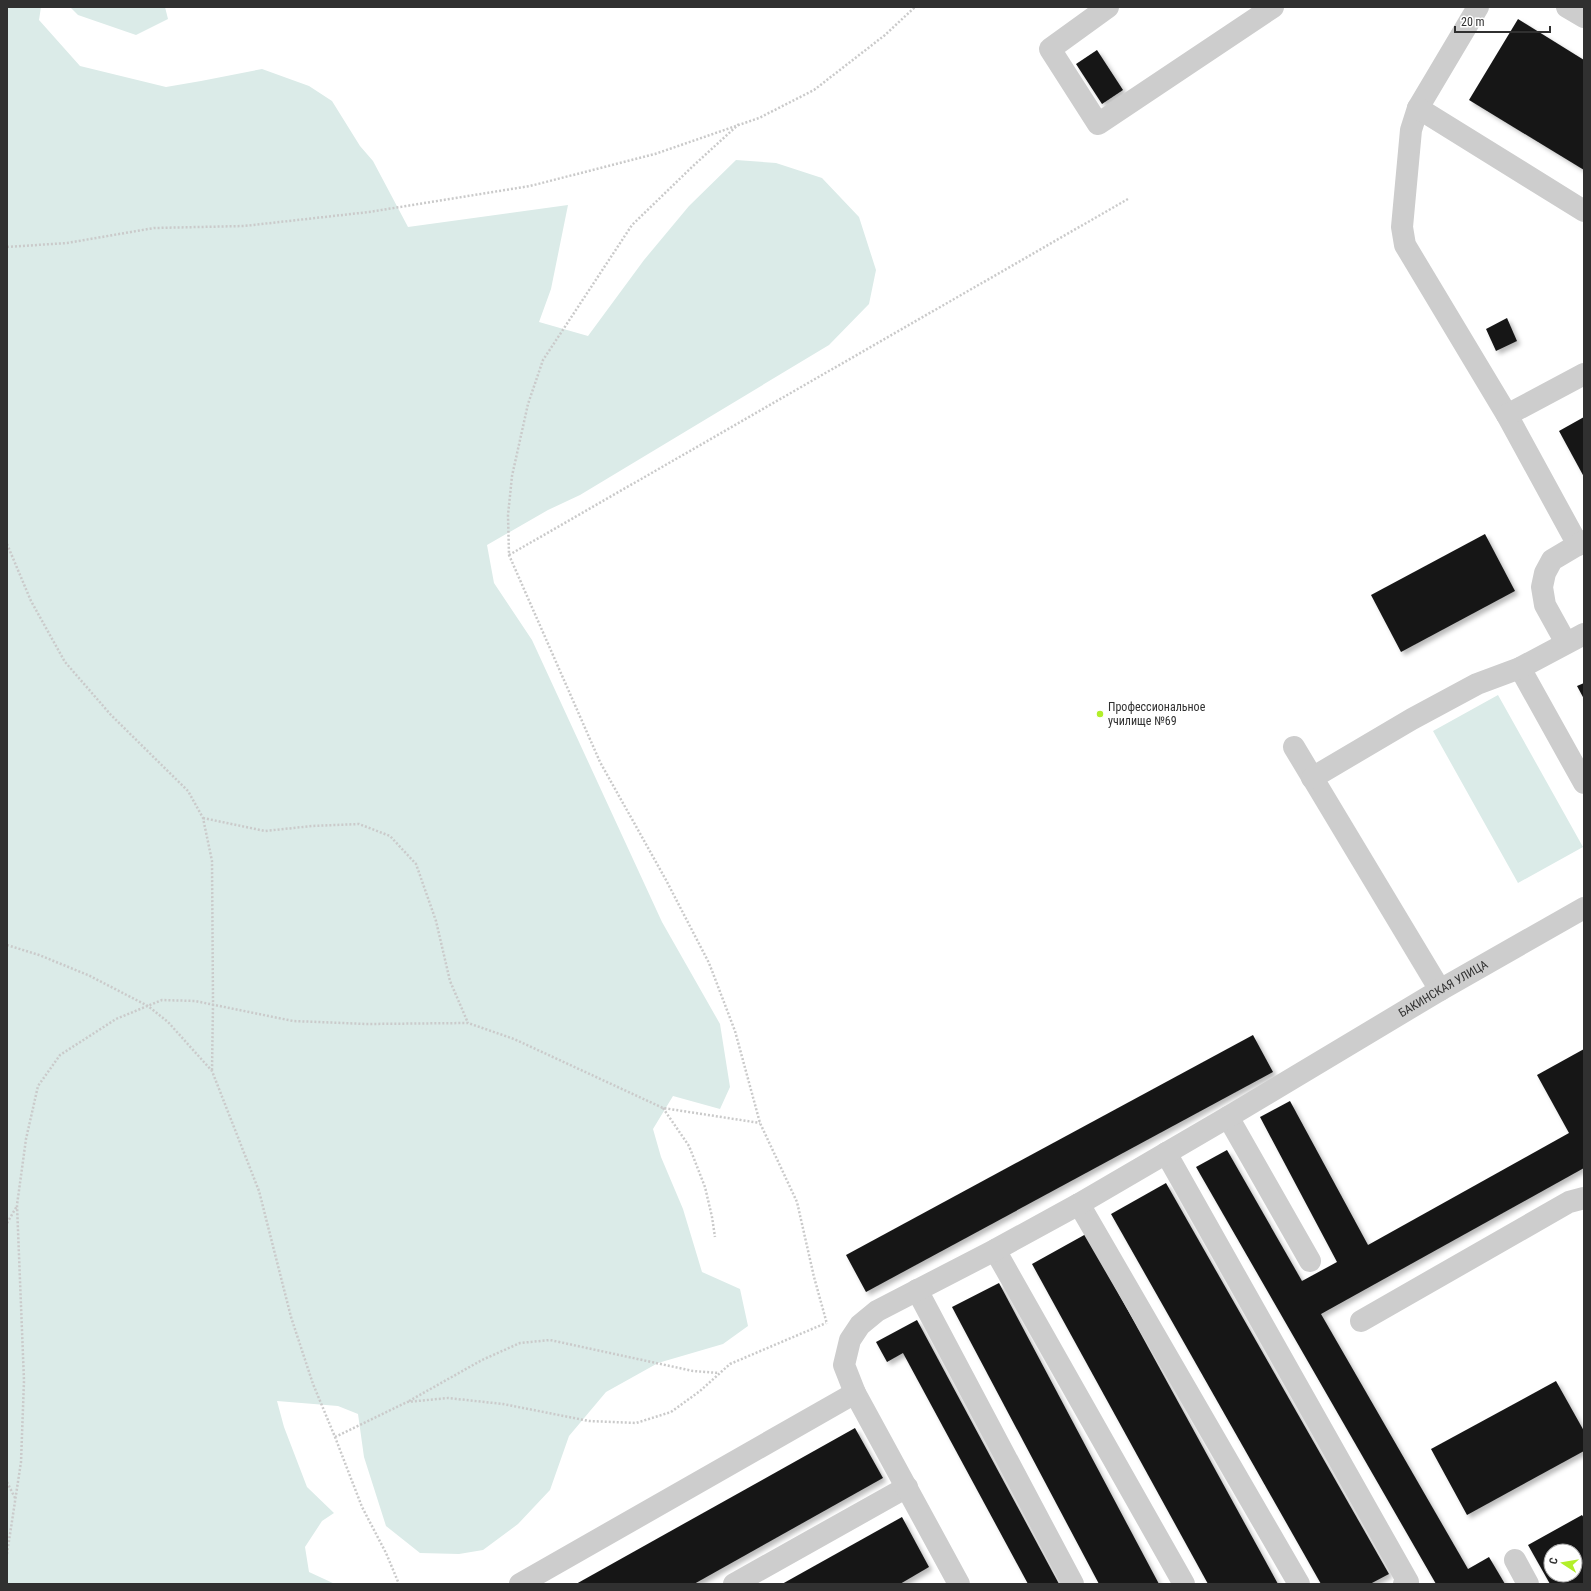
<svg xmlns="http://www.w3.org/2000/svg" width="1591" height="1591" viewBox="0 0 1591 1591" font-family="'Roboto Condensed',sans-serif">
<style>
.green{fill:#dbebe8}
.building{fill:#171717;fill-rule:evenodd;filter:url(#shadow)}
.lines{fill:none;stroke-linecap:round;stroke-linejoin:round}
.path{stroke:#cacaca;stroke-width:2.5;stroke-dasharray:2 2;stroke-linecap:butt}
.minor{stroke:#cdcdcd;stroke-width:22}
.poi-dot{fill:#b2ef2a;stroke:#fff;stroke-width:1.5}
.labels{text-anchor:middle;stroke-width:4;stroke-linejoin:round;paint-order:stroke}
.poi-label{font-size:12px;fill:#303030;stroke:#fff;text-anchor:start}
.street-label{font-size:12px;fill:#303030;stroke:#fff}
</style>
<defs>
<filter id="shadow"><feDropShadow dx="3.5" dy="3.5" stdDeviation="2" flood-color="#0004"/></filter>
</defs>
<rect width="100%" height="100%" fill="#fff"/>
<path class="green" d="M7,7H41L39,20L80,66L166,87L201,81L262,69L309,86L332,101L360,146L373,161L408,227L568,205L551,289L539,322L588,336L644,260L689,206L736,160L776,163L822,178L859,217L876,270L869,304L829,345L580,495L548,510L487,545L494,583L532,640L662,922L720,1024L730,1087L720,1109L673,1096L653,1129L661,1157L683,1209L702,1272L740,1289L748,1326L723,1344L658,1363L606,1392L569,1436L550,1490L518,1524L483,1550L459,1554L420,1553L386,1526L364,1457L358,1414L338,1406L277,1401L284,1427L307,1487L334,1513L322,1521L305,1547L309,1572L335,1584H7Z
M70,7H165L168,19L136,35L78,15Z
M1498,695L1583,847L1518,883L1433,731Z"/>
<path class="building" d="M1518,19L1584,60V170L1469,100Z
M1097,50L1123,90L1102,104L1076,64Z
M1507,318L1517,341L1496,351L1486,329Z
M1584,417V477L1559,431Z
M1485,534L1515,591L1401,652L1371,595Z
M1584,683V699L1577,686Z
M1253,1035L1273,1072L866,1292L846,1255Z
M1584,1049V1168L1321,1314L1468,1569L1489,1557L1505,1584H1436L1196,1167L1227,1150L1302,1281L1337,1262L1260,1117L1290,1101L1368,1245L1569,1133L1537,1075Z
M1166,1183L1389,1574L1370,1584H1321L1111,1214Z
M1086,1234L1278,1584H1208L1032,1264Z
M999,1283L1159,1584H1099L952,1307Z
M917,1320L1059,1584H1028L903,1353L887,1362L876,1342Z
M1556,1381L1584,1431V1451L1467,1515L1431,1449Z
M855,1428L883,1478L694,1584H576Z
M1582,1515L1584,1518V1584H1550L1528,1545ZM1551,1551H1575V1575H1551Z
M902,1517L929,1567L900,1584H782Z"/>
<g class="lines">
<path class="path" d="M739,124L693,166L632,225L543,360L528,404L512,476L508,515L509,555L600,762L666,880L709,963L735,1031L760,1123L797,1202L814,1277L827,1324
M7,247L67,243L154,228L244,226L369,212L530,186L655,154L759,118L814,90L885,35L915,7
M7,544L31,601L65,662L111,715L188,791L203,818L212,861L213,1004L212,1071
M509,555L1128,199
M203,818L265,831L312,826L359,824L390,836L416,864L436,921L450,981L468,1023
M7,945L39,955L88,975L148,1006L168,1022L212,1071L259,1191L291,1317L313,1384L335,1437L362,1507L386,1553L399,1584
M663,1108L689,1146L705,1187L712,1217L715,1237
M7,1223L17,1206
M409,1401L482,1360L520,1343L550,1340L693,1371L719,1373
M335,1437L407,1402L448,1398L503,1404L589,1421L636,1423L671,1412L700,1391L730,1364L826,1323
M7,1482L15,1498
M7,1554L21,1462L24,1381L17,1205L26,1139L38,1086L60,1055L116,1019L162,1000L195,1001L293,1021L367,1024L468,1023L514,1039L663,1108L760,1123"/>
<g class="minor">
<path d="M1108,7L1050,49L1098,124L1273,7"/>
<path d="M1478,7L1418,108L1411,130L1402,227L1405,245L1507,415L1578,545"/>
<path d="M1567,7L1584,17"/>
<path d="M1418,108L1584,211"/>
<path d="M1507,415L1584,374"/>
<path d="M1566,643L1545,605L1542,587L1545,573L1552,560L1584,541"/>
<path d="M1520,668L1584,783"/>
<path d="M1294,747L1440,990"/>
<path d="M1312,778L1412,719L1477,684L1520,668L1584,634"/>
<path d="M1228,1117L1310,1261"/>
<path d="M1166,1153L1408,1582L1404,1584"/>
<path d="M1079,1204L1299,1584"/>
<path d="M995,1250L1184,1584"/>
<path d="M917,1290L1073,1584"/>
<path d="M1361,1321L1569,1202L1584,1198"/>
<path d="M1515,1560L1528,1584"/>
<path d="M520,1584L855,1393"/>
<path d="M734,1584L907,1487"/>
<path id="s1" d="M959,1584L855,1393L844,1365L850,1340L860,1325L877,1311L995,1250L1079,1204L1228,1117L1440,990L1584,908"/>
</g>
</g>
<circle class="poi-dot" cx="1100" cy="714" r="4"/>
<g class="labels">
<g class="poi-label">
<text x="1108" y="711">Профессиональное<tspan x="1108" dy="14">училище №69</tspan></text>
</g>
<g class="street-label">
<text dy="4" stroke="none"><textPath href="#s1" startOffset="965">БАКИНСКАЯ УЛИЦА</textPath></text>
</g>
</g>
<rect width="1591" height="1591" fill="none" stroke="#303030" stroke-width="16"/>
<g transform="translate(1563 1563) rotate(282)"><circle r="19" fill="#ffffff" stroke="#acacac"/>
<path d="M0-3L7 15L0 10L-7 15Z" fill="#b2ef2a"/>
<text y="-6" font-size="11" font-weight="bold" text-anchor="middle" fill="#303030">С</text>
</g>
<path d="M1455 26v6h95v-6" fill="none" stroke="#303030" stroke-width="2"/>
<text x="1461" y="26" font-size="12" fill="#303030" stroke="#ffffff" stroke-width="3" paint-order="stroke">20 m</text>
</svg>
